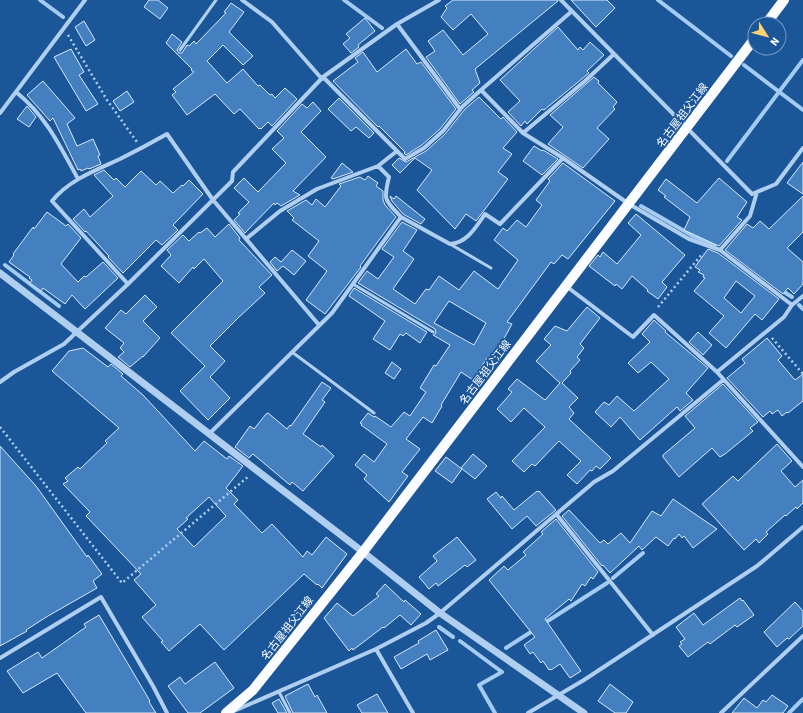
<svg xmlns="http://www.w3.org/2000/svg" width="803" height="713" viewBox="0 0 803 713" font-family="'Source Sans 3','Noto Sans JP',sans-serif">
<style>
.lines{fill:none;stroke-linecap:round;stroke-linejoin:round}
.stream{stroke:#a4cbf2;stroke-width:4}
.building{fill:#447fbf;stroke:#d7e9fb;fill-rule:evenodd}
.path{stroke:#b0cff0;stroke-width:2.5;stroke-dasharray:2 3;stroke-linecap:butt}
.service{stroke:#b0cff0;stroke-width:3}
.minor{stroke:#b0cff0;stroke-width:4}
.tertiary{stroke:#b0cff0;stroke-width:7}
.primary{stroke:#fafcff;stroke-width:10}
.labels{text-anchor:middle;stroke-width:3.5;stroke-linejoin:round;paint-order:stroke}
.street-label{font-size:11px;fill:#fff;stroke:#1b5699}
</style>
<rect width="100%" height="100%" fill="#1b5699"/>
<g class="lines">
<path class="stream" d="M40,0L63,17
M344,0L382,28
M658,0L731,56
M744,65L803,110
M727,161L803,60
M641,206L693,236L715,245
M5,265L59,306
M781,290L792,297
M799,305L803,309
M613,578L643,553
M543,624L607,583
M439,627L453,637
M460,641L502,672L479,685L495,713
M506,648L534,630
M789,713L803,699"/>
</g>
<path class="building" d="M149,0H158L168,8L160,19L144,7Z
M453,0H558V1L475,69L480,83L472,90L474,92L460,104L426,57L435,51L428,41L443,30L463,55L488,34L471,14L453,30L441,17L447,8L445,6Z
M571,0H607L615,8L596,27Z
M231,3L244,12L229,32L253,56L243,65L223,45L207,61L227,83L243,69L258,86L260,85L270,95L272,94L275,98L285,88L297,99L272,126L268,122L261,129L260,128L259,129L240,109L234,114L215,94L187,115L172,95L176,92L173,89L194,72L191,70L192,69L166,43L172,34L182,42L177,50L179,53H182L187,45L189,46L194,41L196,44L226,13L224,12Z
M365,18L375,31L358,45L359,47L351,53L343,44L350,38L346,34Z
M84,21L95,40L86,46L75,27Z
M558,27L578,50L580,47L583,50L590,42L604,55L587,71L589,73L583,78L544,110L542,109L527,124L525,121L521,126L508,112L520,101L500,80Z
M71,49L84,72L79,75L98,104L86,111L54,57Z
M406,49L417,64L421,62L456,109L440,129L422,145L406,155L404,153L405,152L379,126L378,127L333,81L358,62L355,58L363,52L377,72Z
M594,77L599,81L598,83L617,102L613,107L615,109L597,128L609,139L583,168L548,144L563,127L550,115Z
M43,81L75,118L67,124L77,146L93,139L100,155L98,156L101,164L89,169L88,168L81,171L80,169L78,170L53,118L50,121L27,95Z
M127,91L134,102L120,111L113,101Z
M479,97L501,119L503,117L517,132L503,148L512,154L498,172L508,179L476,221L466,214L455,229L417,190L432,170L415,158L400,173L392,165L399,158L406,162L426,151L445,134L465,109Z
M339,98L374,133L369,138L356,127L351,131L328,109Z
M313,102L321,111L301,132L326,157L293,191L300,195L281,206L277,203L275,205L274,203L245,233L234,220L240,214L238,213L249,202L234,188L244,178L258,192L286,163L272,149L284,138L277,131L302,104L307,108Z
M27,106L36,117L29,127L17,119Z
M534,146L542,151L543,150L558,159L542,175L523,161Z
M803,162V194L787,183Z
M342,163L353,172L333,179L331,178Z
M563,163L615,201L568,259L562,255L554,264L551,262L507,322L512,324L501,344H503L498,354L496,353L493,361L487,358L473,380L461,372L441,405L442,406L432,423L423,417L406,439L420,449L402,472L408,476L389,502L364,479L367,475L355,465L364,454L374,462L387,444L361,425L362,424L360,423L368,413L374,417L375,416L391,427L404,412L410,416L426,392L420,388L434,365L436,366L450,345L433,335L436,333L435,329L358,283L367,271L378,279L394,257L382,249L402,222L417,230L403,251L414,259L393,289L415,304L426,289L429,290L439,276L459,290L474,271L498,289L518,260L494,240L503,228L507,231L517,220L526,227L542,205L536,200L550,181L548,179ZM449,301L486,323L474,345L434,323Z
M104,170L114,180L116,178L125,187L141,171L156,185L160,181L173,193L182,185L183,186L189,180L203,194L173,225L178,230L162,245L156,240L123,273L108,257L109,256L86,231L85,232L73,219L84,209L90,217L113,196L94,175Z
M368,176L378,183L376,186L383,191V200L385,205L396,217L360,266L361,267L325,314L306,300L327,271L308,256L319,241L292,220L294,218L287,211L306,200L312,205L316,199L325,207L341,186L339,184L360,177L365,180Z
M719,178L747,202L737,217L742,220L719,246L684,230L690,217L664,197L666,196L658,190L666,179L697,203Z
M390,196L394,199L396,196L425,219L421,224L403,214L392,201Z
M803,196V232L787,248L803,262V284L794,294L788,288L783,294L725,250L747,224L753,228L760,221L769,229Z
M47,212L66,226L68,224L81,238L61,264L78,282L84,276L86,277L103,262L118,278L85,309L72,295L65,304L43,288L41,291L30,283L32,280L29,278L30,277L9,262L14,255L13,254L33,227L34,229Z
M636,214L685,255L662,282L667,287L658,299L647,291L648,290L632,276L622,289L616,284L615,286L589,266L598,255L600,257L603,252L617,264L641,235L628,223Z
M229,224L240,238L239,240L272,275L259,287L265,293L238,318L210,346L225,361L210,377L230,398L208,420L180,391L205,366L171,333L223,281L204,259L194,269L193,267L179,283L161,266L171,255L167,250L183,235L189,241L199,232L200,233L207,228L215,237Z
M708,249L718,253L779,299L762,320L755,314L726,348L709,333L724,316L694,291L705,278L703,277L704,275L698,272L700,270L695,267ZM736,281L755,296L741,313L724,298Z
M292,250L306,261L294,275L283,266L277,271L270,262L275,257L281,262Z
M354,288L427,332L420,343L406,333L403,336L400,334L390,350L373,339L385,321L349,296Z
M145,295L157,307L143,321L160,338L143,357V356L130,367L118,357L124,352L120,348L124,343L105,328L121,310L126,314Z
M587,307L600,318L580,344L584,348L577,357L580,360L570,371L571,373L562,383L578,398L569,407L574,413L569,419L611,458L600,469L596,466L592,471L590,470L577,484L567,475L581,461L559,441L535,466L532,464L524,472L512,461L545,427L524,408L511,422L497,409L512,392L508,389L517,379L545,400L560,383L536,361L551,345L544,339L555,326L567,331Z
M654,320L666,331L665,332L708,368L686,393L693,400L680,411L677,407L640,440L620,417L611,427L595,412L604,402L609,405L617,396L634,411L669,379L651,362L638,373L628,363L650,342L642,334Z
M698,332L712,345L703,355L689,342Z
M767,338L782,356L778,360L795,380L803,374V401L788,413L787,412L782,416L778,410L772,414L770,411L763,417L727,378L745,363L742,359Z
M83,348L108,367L111,364L123,374L121,376L143,395L195,451L204,441L227,459L229,456L243,466L226,488L238,500L234,504L262,533L272,524L303,557L307,551L312,555L326,537L347,554L322,588L318,584L317,585L304,574L224,650L200,624L169,651L161,642L163,641L142,617L156,605L134,580L141,574L86,516L90,512L63,484L68,481L65,478L78,467L80,469L107,443L105,441L119,428L52,371L69,351ZM209,497L226,516L194,547L177,529L188,519L186,518Z
M392,362L401,369L394,379L385,373Z
M322,382L331,388L322,400L325,402L303,434L321,447L322,445L334,456L303,491L292,482L290,485L253,454L249,458L235,447L250,426L254,429L266,414L268,413L287,429L290,425L291,426Z
M723,384L758,422L750,428L753,431L725,454L720,457L712,448L679,477L663,457V455L695,428L685,416Z
M777,444L792,461L781,471L795,487L803,480V503L797,509L796,507L786,516L785,515L766,532L768,534L759,543L756,539L744,550L702,504L733,476L738,481Z
M0,446L36,486L87,557L88,555L102,574L93,581L97,588L48,616L26,630L27,631L0,646Z
M473,454L487,466L475,479L461,468Z
M446,457L462,469L452,483L435,471Z
M537,491L538,492L539,491L556,510L536,526L527,516L512,529L487,499L496,492L501,498L502,496L514,510Z
M673,499L717,529L693,548L684,536L682,538L679,534L675,539L674,538L668,546L656,537L642,550L639,546L610,573L603,565L602,566L562,516L569,510L600,543L604,540L608,544L621,533L630,543L652,511L661,516Z
M556,519L598,572L593,579L591,577L585,586L582,584L571,601L569,599L545,619L581,671L570,678L560,664L551,670L550,669L549,670L543,661L541,663L533,652L530,654L524,645L535,637L489,580L504,566L508,570L526,555L523,552L543,534L541,532Z
M457,537L476,560L467,567L465,565L438,586L436,583L429,589L419,577L437,561L433,556Z
M385,584L404,602L405,600L421,614L411,625L400,615L384,628L383,627L353,650L352,648L349,651L324,618L337,603L353,616L379,596L376,594Z
M740,598L742,601L743,600L754,615L737,627L735,625L710,644L708,642L688,657L679,646L682,644L680,642L685,639L676,627L694,613L703,625Z
M795,602L803,611V626L789,639L787,638L777,647L764,632Z
M99,615L150,701L149,702L156,713H86L57,673L23,693L7,671L38,652L42,658L86,627L84,624Z
M436,630L448,650L430,660L427,654L401,669L394,657L419,643L418,641Z
M215,662L234,688L200,713H188L168,686L180,677L185,684Z
M308,684L315,697L317,695L327,713H293L285,696Z
M610,684L633,702L626,713H615L598,701Z
M377,694L388,713H362L357,705Z
M772,695L788,706L783,713H732L744,698L757,708L763,700L766,702Z
M279,699L287,713H278L272,703Z"/>
<g class="lines">
<path class="path" d="M68,35L107,100L137,142
M658,307L703,253
M772,338L803,374
M0,427L122,583L249,476"/>
<path class="service" d="M180,50L216,0
M450,244L491,268
M353,284L433,332
M292,352L374,413
M279,692L290,713"/>
<path class="minor" d="M242,0L272,22L322,79
M561,0L752,194L776,184L803,148
M397,24L460,109
M323,77L405,159L424,148L443,131L462,107L481,90L523,133L563,158L629,204L689,239L720,250L792,305
M481,90L572,11
M16,92C46,116 60,146 78,179
M0,113L85,0
M523,133L585,81L614,54
M401,217L450,244C467,243 476,227 485,214L500,224L563,158
M246,239L280,211L317,189L378,166
M720,250L750,216L757,192
M128,284L52,201C69,180 96,170 120,159C136,151 151,143 167,134L213,200L319,325
M566,286L633,337L654,315L717,372L803,467
M717,372L784,317L792,305L803,296
M0,382L14,372L64,344L128,284L232,181L233,172L323,77L397,24L439,0
M209,434L332,313L401,217C385,200 383,201 389,177L378,166L397,151
M557,515L653,635
M376,649L413,713
M0,658L101,597L153,686L167,713
M234,711L376,649L426,623L440,613L594,482L613,471L723,380
M528,713L584,680L757,566L803,527
M721,713L803,636"/>
<path class="tertiary" d="M0,273L363,552L440,613L584,713"/>
<path class="primary" d="M766,24L784,0
M226,713L253,690L363,552L755,38"/>
</g>
<g class="labels">
<g class="street-label">
<text transform="translate(682 115) rotate(-53)" y="4">名古屋祖父江線</text>
<text transform="translate(485 372) rotate(-53)" y="4">名古屋祖父江線</text>
<text transform="translate(287 628) rotate(-52)" y="4">名古屋祖父江線</text>
</g>
</g>
<g transform="translate(767 36) rotate(126)"><circle r="19" fill="#1b5699" stroke="#769ac2"/>
<path d="M0-3L7 15L0 10L-7 15Z" fill="#ffd170"/>
<text y="-6" font-size="11" font-weight="bold" text-anchor="middle" fill="#ffffff">N</text>
</g>
</svg>
